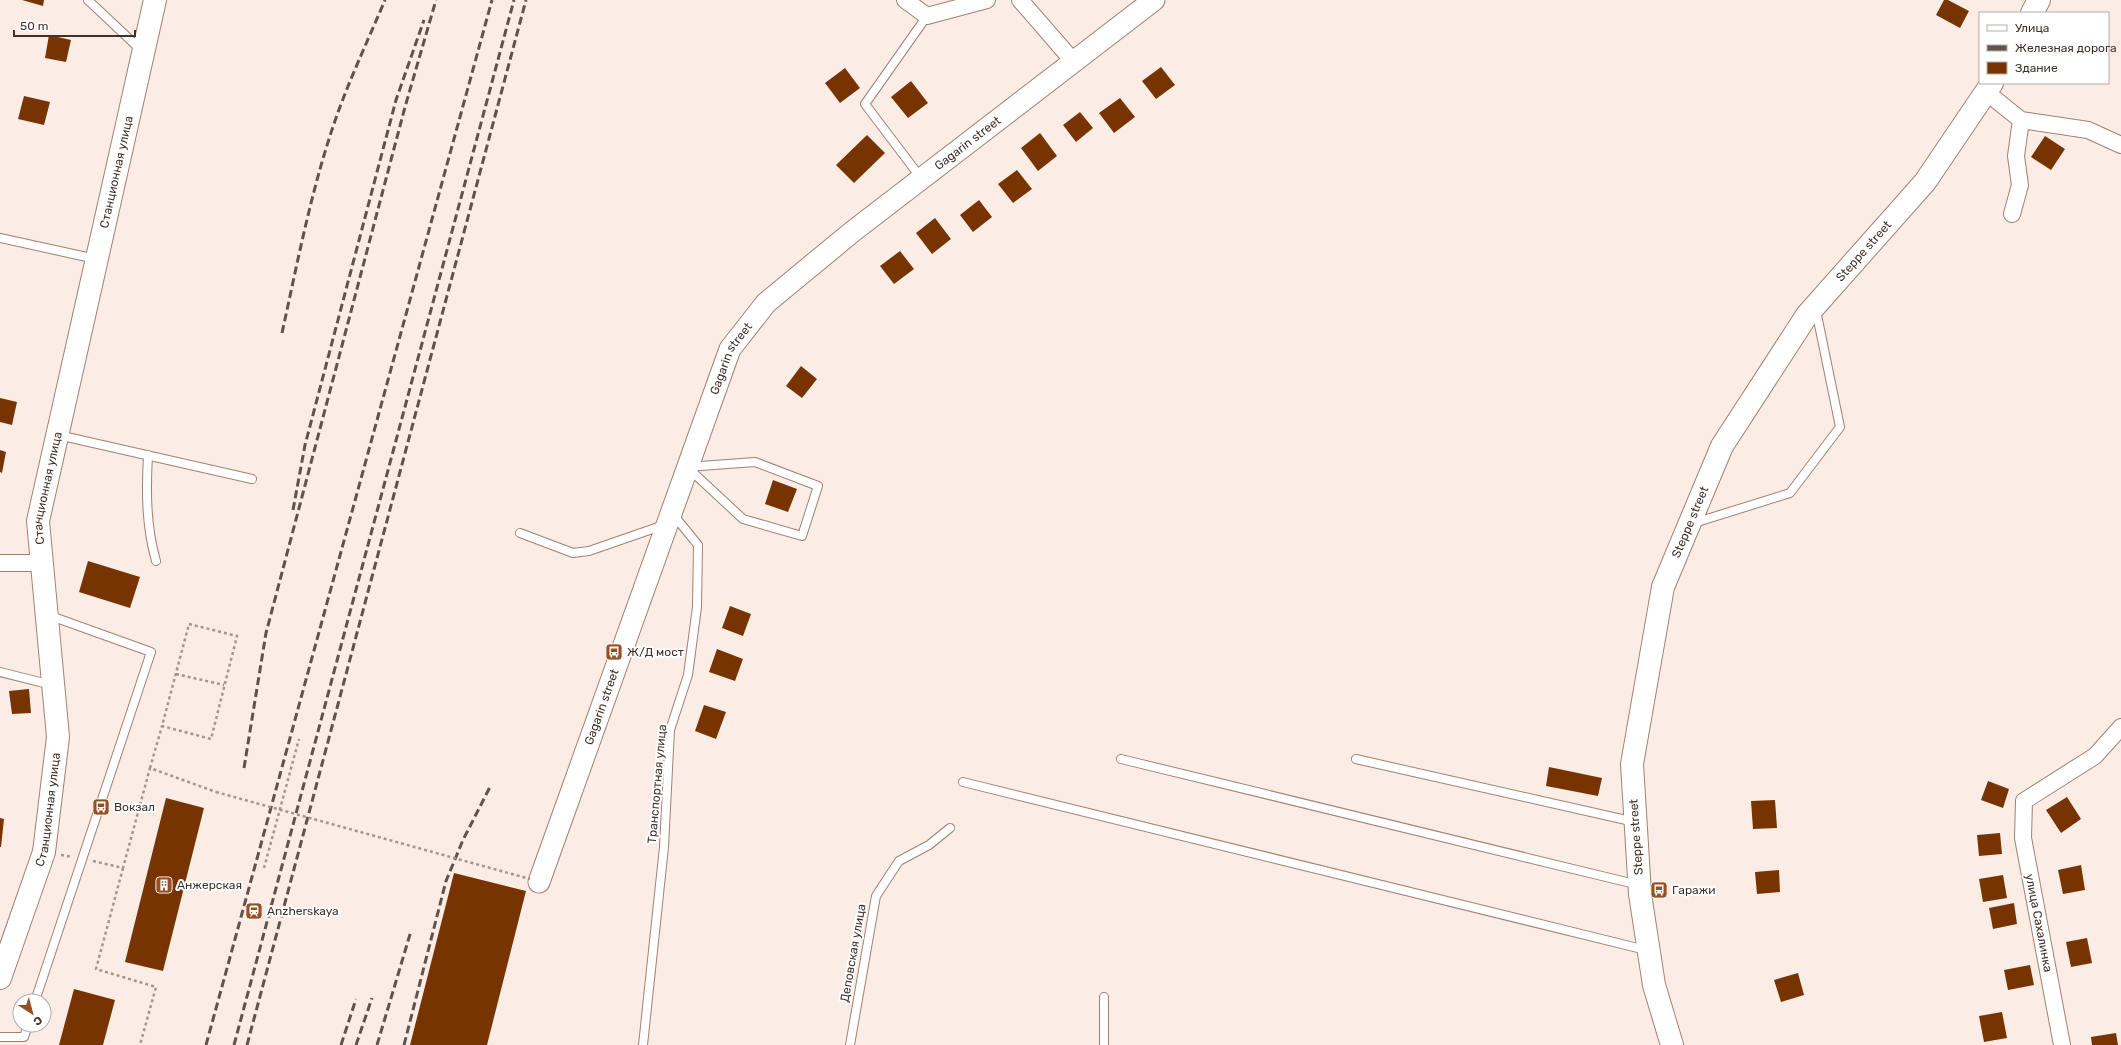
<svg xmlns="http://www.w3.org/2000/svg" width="2121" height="1045" viewBox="0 0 2121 1045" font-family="Rubik,sans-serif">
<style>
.building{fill:#783400}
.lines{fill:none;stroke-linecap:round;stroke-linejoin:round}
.service-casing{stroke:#a18170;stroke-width:10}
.minor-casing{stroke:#a18170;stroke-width:18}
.tertiary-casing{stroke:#a18170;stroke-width:23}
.secondary-casing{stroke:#a18170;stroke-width:24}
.path{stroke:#a4968f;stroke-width:2.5;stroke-dasharray:3 3;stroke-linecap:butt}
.service{stroke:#fff;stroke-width:8}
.minor{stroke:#fff;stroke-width:16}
.tertiary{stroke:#fff;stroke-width:21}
.secondary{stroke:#fff;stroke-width:22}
.rail{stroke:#61534c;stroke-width:3;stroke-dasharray:8 4;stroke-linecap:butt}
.path-bridge{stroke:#a4968f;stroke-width:2.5;stroke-dasharray:3 3;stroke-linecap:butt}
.labels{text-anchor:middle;stroke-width:4;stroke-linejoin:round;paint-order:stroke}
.street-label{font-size:12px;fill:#40322b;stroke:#fff}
.poi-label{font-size:12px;fill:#40322b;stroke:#fff;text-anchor:start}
</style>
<rect width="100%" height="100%" fill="#fbede5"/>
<path class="building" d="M22,0H44L43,6Z
M1944,0H1948L1969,11L1960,28L1936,15Z
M49,35L71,40L66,62L45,58Z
M1161,67L1175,85L1156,99L1142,81Z
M845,68L860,88L840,103L825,83Z
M911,81L928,103L908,118L891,97Z
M24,96L50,102L44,125L18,119Z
M1120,98L1135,117L1114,133L1099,113Z
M1080,112L1093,128L1076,142L1063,125Z
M1040,133L1057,156L1038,171L1021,148Z
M867,135L885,153L854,183L836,165Z
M2045,136L2065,149L2051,170L2031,157Z
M1017,170L1032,189L1013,203L998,184Z
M979,200L992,217L973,232L960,215Z
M935,218L951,239L932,254L916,233Z
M900,251L914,269L894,284L880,266Z
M801,366L817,379L802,398L786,386Z
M0,398L17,402L12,425L0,422Z
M0,450L6,452L2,473L0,472Z
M773,480L797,489L788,512L765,504Z
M88,561L140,577L130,608L79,592Z
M730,606L751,614L743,636L722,628Z
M717,649L743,659L735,681L709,672Z
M29,689L31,713L12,714L9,691Z
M704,705L726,712L716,739L695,731Z
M1549,767L1602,778L1598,796L1546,786Z
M1988,781L2009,789L2003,808L1981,800Z
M2067,797L2081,819L2061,833L2046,810Z
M166,798L204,808L163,971L125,962Z
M1775,800L1777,828L1753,829L1751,801Z
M0,818L4,819L1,847H0Z
M2000,833L2002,854L1979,856L1977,835Z
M2081,865L2085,890L2063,894L2058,870Z
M1779,870L1780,892L1757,894L1755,872Z
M454,873L526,891L487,1045H410Z
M2003,875L2007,898L1983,902L1979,879Z
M2014,903L2017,924L1993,929L1989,908Z
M2087,938L2092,963L2071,967L2066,942Z
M2030,965L2034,985L2008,990L2004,970Z
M1798,973L1804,995L1781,1002L1774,980Z
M74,989L115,1000L103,1045H59Z
M2002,1012L2007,1038L1984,1042L1979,1016Z
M2116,1033L2118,1045H2092L2091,1037Z"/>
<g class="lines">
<g class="service-casing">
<path id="service" d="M88,0L141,50
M921,178L865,104L927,16
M0,238L96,259
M58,435L252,479
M148,455C146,491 146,526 156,561
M755,462L818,486L802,536L743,519L687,467Z
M1694,523L1790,493L1840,427L1816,310
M520,533L573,553L589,551L664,525
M0,672L52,685
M1121,759L1639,885
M1356,759L1635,822
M963,782L1646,950
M35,1001L151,652L48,615
M0,1037H24L28,1025
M643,1045L664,847L670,730L688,675L697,607L698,545L672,513
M850,1045L876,896L899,861L929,845L950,828
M1104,1045V997"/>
</g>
<g class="minor-casing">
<path id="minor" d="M905,0L927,16L987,0
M1020,0L1073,61
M1986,92L2021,120L2088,130L2121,145
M2012,214L2020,185L2016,156L2021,120
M0,563H42
M2062,1045L2023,838L2024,801L2095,756L2121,727"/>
</g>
<g class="tertiary-casing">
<g id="tertiary">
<path id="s1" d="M539,882L730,349L766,303L852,232L1154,0"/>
</g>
</g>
<g class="secondary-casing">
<g id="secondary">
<path d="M2032,13L2039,0"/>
<path id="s2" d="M0,978L44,852L58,737L38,521L155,0"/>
<path id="s3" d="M1672,1045L1654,985L1640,894L1632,764L1663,587L1722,446L1807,315L1925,182L1992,83"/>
</g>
</g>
<path class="path" d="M189,624L237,636L211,739L162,726Z
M176,674L224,685
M150,768L162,726
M61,855L72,857
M93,861L123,868L150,768L216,792
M123,868L96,969L156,987L140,1045
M264,868L299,739"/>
<use href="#service" class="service"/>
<use href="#minor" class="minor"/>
<use href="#tertiary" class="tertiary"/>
<use href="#secondary" class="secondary"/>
<path class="rail" d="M282,333C298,260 312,186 337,115C351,76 369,38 385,0
M293,510L305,445L396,100L424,20
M244,768L266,633L405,107L436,0
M206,1045L492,0
M234,1045L514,0
M247,1045L526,0
M341,1045L356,999
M356,1045L372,998
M377,1045L411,931
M404,1045L446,881L463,840L491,785"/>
<path class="path-bridge" d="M216,792L530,879"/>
</g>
<defs>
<g id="bus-square" transform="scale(0.9)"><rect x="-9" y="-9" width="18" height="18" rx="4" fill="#955026" stroke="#fff"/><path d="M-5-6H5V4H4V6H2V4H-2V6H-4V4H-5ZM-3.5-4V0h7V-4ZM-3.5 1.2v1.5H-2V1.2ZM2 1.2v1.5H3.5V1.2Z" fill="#fff"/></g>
<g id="building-square" transform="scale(0.9)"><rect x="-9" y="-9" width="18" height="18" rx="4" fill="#955026" stroke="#fff"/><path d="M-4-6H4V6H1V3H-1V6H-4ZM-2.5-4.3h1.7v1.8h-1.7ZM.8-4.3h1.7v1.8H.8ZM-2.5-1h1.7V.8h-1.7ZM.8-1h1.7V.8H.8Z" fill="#fff"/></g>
<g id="station-square" transform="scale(0.9)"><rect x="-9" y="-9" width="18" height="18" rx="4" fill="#955026" stroke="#fff"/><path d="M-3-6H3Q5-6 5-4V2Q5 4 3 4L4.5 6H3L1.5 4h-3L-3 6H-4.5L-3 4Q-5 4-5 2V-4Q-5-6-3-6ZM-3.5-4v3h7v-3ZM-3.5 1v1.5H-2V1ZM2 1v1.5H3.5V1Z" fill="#fff"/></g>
</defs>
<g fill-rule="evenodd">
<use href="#bus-square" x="614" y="652"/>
<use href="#bus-square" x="101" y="807"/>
<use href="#building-square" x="164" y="885"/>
<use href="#bus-square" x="1659" y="890"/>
<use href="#station-square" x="254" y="911"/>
</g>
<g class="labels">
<g class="street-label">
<text dy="4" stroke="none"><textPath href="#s1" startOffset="882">Gagarin street</textPath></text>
<text dy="4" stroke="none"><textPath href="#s2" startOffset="824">Станционная улица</textPath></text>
<text dy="4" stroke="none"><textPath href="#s3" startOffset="859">Steppe street</textPath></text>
<text dy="4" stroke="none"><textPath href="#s1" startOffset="558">Gagarin street</textPath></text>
<text dy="4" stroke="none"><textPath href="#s2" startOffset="500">Станционная улица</textPath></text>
<text dy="4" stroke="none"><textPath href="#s3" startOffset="535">Steppe street</textPath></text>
<text dy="4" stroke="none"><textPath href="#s1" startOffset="186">Gagarin street</textPath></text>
<text transform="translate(657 784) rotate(-85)" y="4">Транспортная улица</text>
<text dy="4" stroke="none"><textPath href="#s2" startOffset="176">Станционная улица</textPath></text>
<text transform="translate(1636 837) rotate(-94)" y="4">Steppe street</text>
<text transform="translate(2039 923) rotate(79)" y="4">улица Сахалинка</text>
<text transform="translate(853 953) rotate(-80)" y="4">Деповская улица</text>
</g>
<g class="poi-label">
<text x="627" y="656">Ж/Д мост</text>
<text x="114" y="811">Вокзал</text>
<text x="177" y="889">Анжерская</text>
<text x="1672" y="894">Гаражи</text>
<text x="267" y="915">Anzherskaya</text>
</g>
</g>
<rect x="1979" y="12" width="130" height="72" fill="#ffffff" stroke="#b3adaa"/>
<rect x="1987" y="25" width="20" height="6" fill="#ffffff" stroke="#b3adaa"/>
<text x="2015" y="32" font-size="12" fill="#40322b">Улица</text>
<rect x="1987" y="45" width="20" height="6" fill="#61534c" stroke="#b3adaa"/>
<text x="2015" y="52" font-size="12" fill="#40322b">Железная дорога</text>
<rect x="1987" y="62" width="20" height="12" fill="#783400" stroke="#b3adaa"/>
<text x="2015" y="72" font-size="12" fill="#40322b">Здание</text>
<g transform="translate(32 1013) rotate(144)"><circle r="19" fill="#ffffff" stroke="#b3adaa"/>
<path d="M0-3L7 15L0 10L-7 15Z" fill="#955026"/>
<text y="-6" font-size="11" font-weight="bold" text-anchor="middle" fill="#40322b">С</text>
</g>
<path d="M14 30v6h121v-6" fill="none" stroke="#40322b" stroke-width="2"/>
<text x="20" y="30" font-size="12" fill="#40322b" stroke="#ffffff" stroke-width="3" paint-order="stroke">50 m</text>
</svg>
